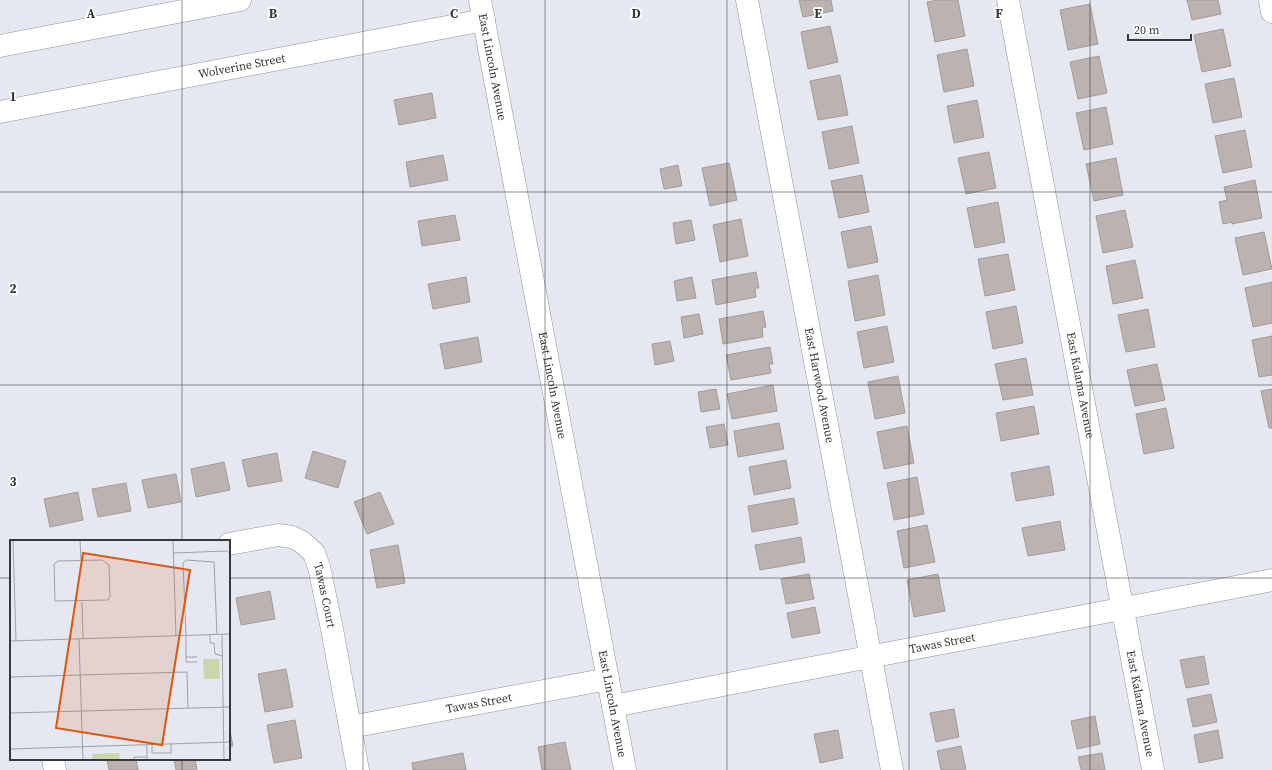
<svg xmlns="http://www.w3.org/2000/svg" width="1272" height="770" viewBox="0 0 1272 770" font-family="'Source Serif 4',serif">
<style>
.building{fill:#bcb2af;stroke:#a59c98}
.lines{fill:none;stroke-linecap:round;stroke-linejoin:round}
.minor-casing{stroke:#91939b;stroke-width:23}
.minor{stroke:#fff;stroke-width:22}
.grid{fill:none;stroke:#37383c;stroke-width:1;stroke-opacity:0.55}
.labels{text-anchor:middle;stroke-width:3.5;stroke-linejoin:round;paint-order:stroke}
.street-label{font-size:12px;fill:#37383c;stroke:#fff}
.inset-road{fill:none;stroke:#9fa2a9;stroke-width:1}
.view{fill:#df570e;fill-opacity:0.15;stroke:#df570e;stroke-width:2}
.inset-edge{fill:none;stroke:#37383c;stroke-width:2}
.grid-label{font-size:13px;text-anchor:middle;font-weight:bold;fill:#37383c;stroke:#fff;stroke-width:3.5;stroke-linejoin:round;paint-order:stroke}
</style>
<rect width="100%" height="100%" fill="#e5e8f1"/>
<path class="building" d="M799,0H831L833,11L803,17Z
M938,0H958L965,36L935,42L927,2Z
M1187,0H1218L1221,14L1192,20Z
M1090,4L1098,44L1068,50L1060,10Z
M830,26L838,62L808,69L801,32Z
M1223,29L1231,66L1202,72L1194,35Z
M967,49L974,86L944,92L937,55Z
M1099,56L1107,93L1078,99L1070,62Z
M840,75L848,115L818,120L810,81Z
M1234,78L1242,117L1213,123L1205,84Z
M432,93L436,118L399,125L394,100Z
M977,100L984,137L954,143L947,106Z
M1106,107L1113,144L1084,150L1076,113Z
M852,126L859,163L829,169L822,132Z
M1245,130L1252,167L1223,173L1215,136Z
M989,152L996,188L966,194L958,158Z
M443,155L448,180L410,187L406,162Z
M1116,158L1123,195L1094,201L1086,164Z
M729,163L737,200L710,206L702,168Z
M678,165L682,186L664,189L660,169Z
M862,175L869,212L839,218L831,181Z
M1255,180L1262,218L1232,224V222L1223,224L1219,202L1227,200L1224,187Z
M998,202L1005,242L975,248L967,208Z
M1125,210L1133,247L1103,253L1096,216Z
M455,215L460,240L422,246L418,221Z
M741,219L748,256L720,262L713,225Z
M691,220L695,240L676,244L673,223Z
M871,226L878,262L848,268L841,232Z
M1264,232L1272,269L1243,275L1235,238Z
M1008,254L1015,290L985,296L978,259Z
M1135,260L1143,298L1113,304L1106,266Z
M756,272L759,288H755L756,297L716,305L712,280Z
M878,275L885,315L855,321L848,281Z
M466,277L470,302L433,309L428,284Z
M692,277L696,298L677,301L674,281Z
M1272,282V323L1253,327L1245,288Z
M1016,306L1023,343L993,349L986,312Z
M1148,309L1155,347L1126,352L1118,315Z
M763,311L766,327L762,328L763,337L723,344L719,319Z
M699,314L703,334L684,338L681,317Z
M887,326L894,362L864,368L857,332Z
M1272,336V375L1259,377L1252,340Z
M478,337L482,362L445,369L440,344Z
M670,341L674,361L655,365L652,344Z
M770,347L773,364H769L771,373L731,380L726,355Z
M1026,358L1033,395L1003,400L995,364Z
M1157,364L1165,400L1135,406L1127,370Z
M898,376L905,413L875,419L868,382Z
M773,385L777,411L732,419L727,394Z
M716,389L720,409L701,412L698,392Z
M1272,389V428H1269L1261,391Z
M1034,406L1039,434L1001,441L996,413Z
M1166,408L1174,448L1144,454L1136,414Z
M779,423L784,449L738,457L734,431Z
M724,424L728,445L710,448L706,427Z
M907,426L914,463L884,469L877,432Z
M313,451L346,461L338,488L305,478Z
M277,453L282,481L248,487L242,460Z
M786,460L791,488L754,495L749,467Z
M224,462L230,490L196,497L191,469Z
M1049,466L1054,495L1016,501L1011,473Z
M176,474L181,502L148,508L142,480Z
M917,477L924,514L894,520L887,483Z
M126,483L131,511L98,517L92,489Z
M78,492L83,520L50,527L44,499Z
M380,492L394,524L367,534L354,502Z
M794,498L798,524L752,532L748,506Z
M1060,521L1065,550L1028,556L1022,528Z
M927,525L935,562L904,568L897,531Z
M801,537L805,562L760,570L755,545Z
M398,545L405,583L377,588L370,550Z
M809,574L814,599L786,604L781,579Z
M938,574L945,611L914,617L907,580Z
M270,591L275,619L241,625L236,598Z
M815,607L820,633L792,638L787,613Z
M1204,656L1209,684L1186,688L1180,660Z
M286,669L293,707L265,712L258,674Z
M1211,694L1217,722L1193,727L1187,699Z
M954,709L959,737L936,742L930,713Z
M1095,716L1100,744L1077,749L1071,721Z
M295,720L302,758L274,763L267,725Z
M229,726L233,746L229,747Z
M838,730L843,758L820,763L814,734Z
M1218,730L1223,758L1199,763L1194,735Z
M565,742L571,770H542L538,747Z
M961,746L966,770H941L937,751Z
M463,753L466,770H413L412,763Z
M1102,753L1105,770H1081L1078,757Z
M107,759H136L138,770H109Z
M178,759H195L197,770H176L174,760Z"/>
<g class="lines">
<g class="minor-casing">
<g id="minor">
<path id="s1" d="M480,0L625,770"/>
<path id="s2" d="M747,0L892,770"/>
<path id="s3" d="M1008,0L1153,770"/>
<path d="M1270,0L1272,12"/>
<path d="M0,46L240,0"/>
<path id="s4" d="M0,112L484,20"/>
<path id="s5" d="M229,544L278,535L292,537L302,542L314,553L319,567L332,629L358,770"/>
<path id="s6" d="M613,706L1272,580"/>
<path id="s7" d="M350,727L608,679"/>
<path d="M53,759L55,770"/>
</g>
</g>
<use href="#minor" class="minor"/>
</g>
<path class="grid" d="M182,0V541M363,0V770M545,0V770M727,0V770M909,0V770M1090,0V770M0,192H1272M0,385H1272M0,578H11M229,578H1272M182,759V770"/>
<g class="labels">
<g class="street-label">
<text dy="4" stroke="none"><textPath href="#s4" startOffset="246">Wolverine Street</textPath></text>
<text dy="4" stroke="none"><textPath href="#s1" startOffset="68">East Lincoln Avenue</textPath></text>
<text dy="4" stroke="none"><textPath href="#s1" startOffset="392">East Lincoln Avenue</textPath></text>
<text dy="4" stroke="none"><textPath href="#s2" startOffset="392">East Harwood Avenue</textPath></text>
<text dy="4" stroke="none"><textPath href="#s3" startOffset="392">East Kalama Avenue</textPath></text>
<text dy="4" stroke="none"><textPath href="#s5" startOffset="135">Tawas Court</textPath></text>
<text dy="4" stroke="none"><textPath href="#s6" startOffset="335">Tawas Street</textPath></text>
<text dy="4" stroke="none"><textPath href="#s7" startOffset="131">Tawas Street</textPath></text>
<text dy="4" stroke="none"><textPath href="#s1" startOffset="716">East Lincoln Avenue</textPath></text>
<text dy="4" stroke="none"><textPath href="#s3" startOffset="716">East Kalama Avenue</textPath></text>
</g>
</g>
<g transform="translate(10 540)">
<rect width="220" height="220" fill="#e5e8f1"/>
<path d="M193,119H209L210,139H194ZM109,213L110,220H82L83,214Z" fill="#cdd5ac"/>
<path class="inset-road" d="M3,0L6,101M70,0L71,21M163,0L166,96M164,13L216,11L220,13M92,20L99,25L100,56L98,60L45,61L44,24L48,21ZM72,62L73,99M200,95V103H204L205,114L213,116M212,95L214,220M176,96L173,23L176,20L204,22L207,95M176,96V117H187M69,99L73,220M0,101L220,94M176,117V122H187M0,137L177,132L178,168M0,173L220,167M137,205V220M142,205V213H161V204M0,209L220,202M124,220V217H137"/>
<path class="view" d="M73,13L180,30L152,205L46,188Z"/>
<rect width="220" height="220" class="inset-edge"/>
</g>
<g class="grid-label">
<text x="91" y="18">A</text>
<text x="273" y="18">B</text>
<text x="454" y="18">C</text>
<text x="636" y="18">D</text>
<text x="818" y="18">E</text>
<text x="999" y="18">F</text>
<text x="13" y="101">1</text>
<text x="13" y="293">2</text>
<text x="13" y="486">3</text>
</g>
<path d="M1128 34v6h63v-6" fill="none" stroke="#37383c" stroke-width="2"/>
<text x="1134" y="34" font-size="12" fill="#37383c" stroke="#ffffff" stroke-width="3" paint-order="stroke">20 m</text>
</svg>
